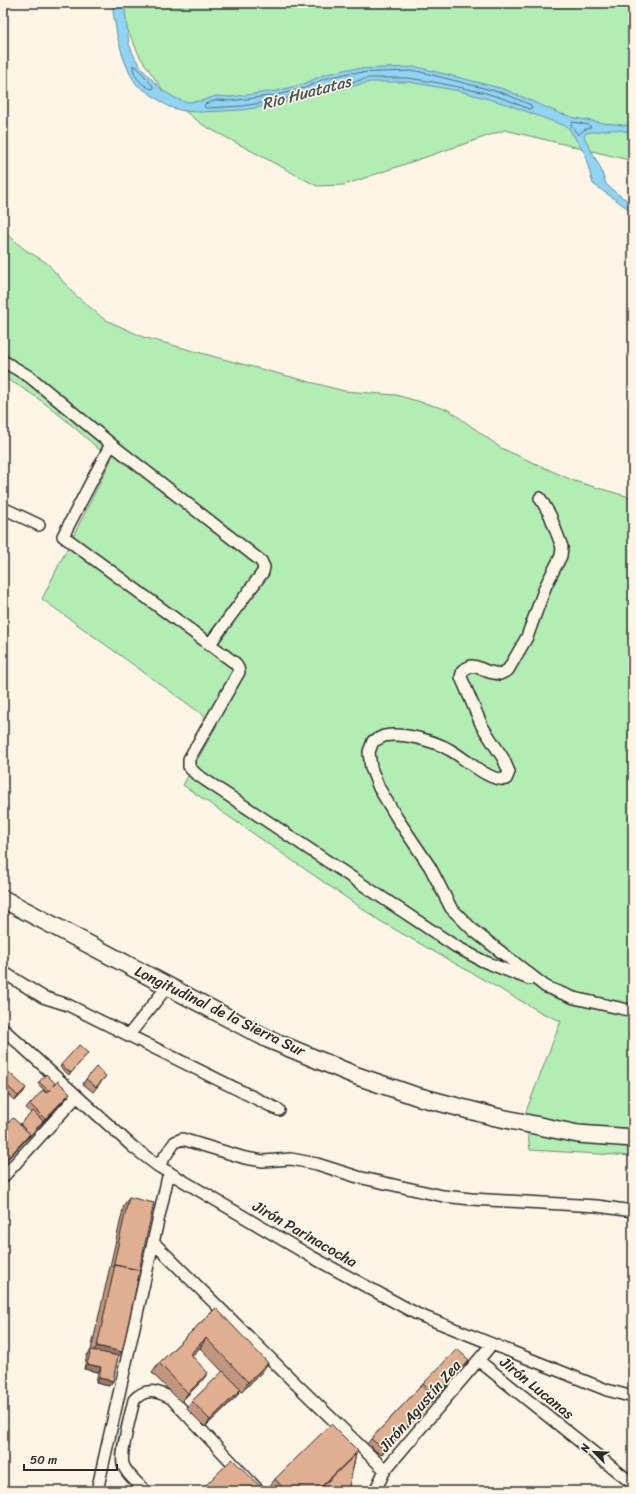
<svg xmlns="http://www.w3.org/2000/svg" width="636" height="1494" viewBox="0 0 636 1494" font-family="Sriracha,sans-serif">
<style>
.green{fill:#b2edb3;stroke:#6e8c6f}
.water{fill:#90d3f2;stroke:#6890a2}
.lines{fill:none;stroke-linecap:round;stroke-linejoin:round}
.shore{stroke:#536e7b;stroke-width:1}
.street-casing{stroke:#2b2b2b;stroke-width:14}
.primary-casing{stroke:#2b2b2b;stroke-width:20}
.street{stroke:#fcf5e5;stroke-width:11}
.primary{stroke:#fcf5e5;stroke-width:17}
.wall{fill:#c1967e;stroke:#2b2b2b}
.shaded-wall{fill:#9d7a66;stroke:#2b2b2b}
.building{fill:#e0af92;stroke:#2b2b2b}
.labels{text-anchor:middle;stroke-width:3.5;stroke-linejoin:round;paint-order:stroke}
.street-label{font-size:15px;fill:#2b2b2b;stroke:#fcf5e5}
.water-label{font-size:16px;font-style:italic;fill:#44555d;stroke:#fcf5e5}
</style>
<rect width="100%" height="100%" fill="#fcf5e5"/>
<filter id="ink" filterUnits="userSpaceOnUse"><feTurbulence type="fractalNoise" baseFrequency=".025" numOctaves="2"/><feDisplacementMap in="SourceGraphic" scale="8" xChannelSelector="R" yChannelSelector="G"/><feConvolveMatrix kernelMatrix="1 2 1 2 8 2 1 2 1" color-interpolation-filters="sRGB"/></filter>
<g filter="url(#ink)">
<path class="green" d="M113,3H618L633,4V161L505,130L344,185L317,186L203,125L169,99L140,57L120,13Z
M3,230L24,249L47,263L74,294L104,319L143,337L223,359L344,391L396,395L449,410L501,448L574,481L633,498V1156L530,1150L525,1114L561,1021L544,1014L380,921L183,785L217,725L42,599L111,460C77,430 43,397 3,377Z"/>
<path class="water" d="M114,3H124L129,44L135,58L143,70L162,90L175,98L185,102L201,101L216,96L230,97L276,91L304,84L323,75L348,69L417,67L504,89L559,113L575,118L604,123L633,126V135C621,126 600,131 586,133L584,137L600,167L606,184L616,193L633,204V212L593,184L584,152L568,127L506,104L460,91L409,82H370L274,105L242,110L201,112L184,111L169,107L137,85L130,74L123,57L117,35L113,12Z"/>
<g class="lines">
<path class="shore" d="M133,66H136L153,86V89C144,88 132,75 133,66Z
M417,71L503,93L531,105L532,108L529,109L508,100L486,93L439,83L408,78H369L274,101L242,106L206,108L204,106L205,104L217,100L230,101L277,95L305,88L324,79L349,73Z
M573,122L589,125L591,127L584,130L578,135L571,125Z"/>
<g class="street-casing">
<path id="street" d="M3,361L30,377L111,444L261,561L264,567L263,572L209,645
M111,444L63,536L235,663L238,668L239,672L189,759V767L196,774L455,946L483,961L529,979
M540,498L550,515L562,547L561,556L546,585L527,637L508,670L500,674L489,672L477,667L471,666L463,670L461,677L482,726L503,758L509,772L506,779C489,782 465,758 450,750C435,741 402,732 384,736C381,737 377,740 373,741L369,752L371,768L379,788L397,818L430,867L451,908L474,931L546,987L574,998L633,1011
M3,508L39,525
M3,972L43,997L68,1005L279,1110
M3,1029L133,1147L158,1166L312,1257L417,1314L607,1390L633,1397
M128,1036L167,987
M158,1166L175,1142L182,1139L245,1158L263,1161L291,1159L317,1164L358,1177L443,1196L471,1199L597,1206L633,1211
M3,1177L77,1096
M153,1242L294,1382L385,1470
M479,1361L633,1484
M97,1491L169,1172
M145,1491C138,1483 126,1474 123,1464C120,1453 131,1413 134,1400C146,1387 157,1391 171,1398L259,1491
M375,1491L385,1470L492,1344"/>
</g>
<g class="primary-casing">
<path id="primary" d="M3,899L268,1039L357,1076L416,1096L496,1117L578,1134L633,1138"/>
</g>
<use href="#street" class="street"/>
<use href="#primary" class="primary"/>
</g>
<path class="wall" d="M88,1053L69,1075L60,1067L61,1065Z
M3,1067L23,1093L15,1101L3,1090Z
M106,1076L93,1092L83,1084L86,1079Z
M39,1082L66,1098L3,1164V1128L20,1124L31,1113L26,1109L30,1104L47,1093L38,1084Z
M129,1197L118,1356L113,1381L109,1386L96,1383L98,1372L84,1369L87,1355L91,1350L124,1205Z
M216,1308L262,1372L242,1392L240,1390L236,1397L205,1427L187,1409L192,1401L223,1372L200,1348L191,1356L201,1382L181,1402L152,1373L159,1363Z
M469,1360L464,1368L381,1455L367,1444L371,1439L423,1384Z
M356,1454L348,1491H270L268,1489L275,1479Z"/>
<path class="shaded-wall" d="M26,1088L23,1093L15,1101L18,1096Z
M70,1093L66,1098L3,1164L6,1160Z
M206,1338L200,1348L183,1364L190,1354Z
M97,1346L122,1352L115,1361L90,1355Z
M469,1360L464,1368L431,1403L436,1396Z
M268,1363L262,1372L242,1392L248,1382Z
M87,1364L101,1367L98,1372L84,1369Z
M208,1373L201,1382L181,1402L188,1393Z
M99,1378L113,1381L109,1386L96,1383Z
M241,1389L236,1397L205,1427L210,1420Z
M434,1398L431,1403L381,1455L385,1450Z"/>
<path class="building" d="M79,1045L88,1053L71,1073L61,1065Z
M3,1067L26,1088L18,1096L3,1082Z
M96,1067L106,1076L96,1087L86,1079Z
M46,1074L55,1083L49,1091L39,1082Z
M58,1081L70,1093L45,1119L30,1104L43,1090L46,1093Z
M33,1111L43,1121L29,1137L30,1134L20,1124Z
M13,1118L30,1134L6,1160L3,1158V1137L4,1135L3,1134V1128Z
M129,1197L154,1203L139,1270L115,1265L113,1267Z
M115,1265L140,1270L122,1352L97,1346Z
M216,1308L268,1363L248,1382L206,1338L190,1354L208,1373L188,1393L159,1363Z
M457,1349L469,1360L436,1396L423,1384Z
M91,1350L118,1356L113,1381L99,1378L101,1367L87,1364Z
M223,1371L241,1389L210,1420L192,1401Z
M421,1386L434,1398L385,1450L371,1439Z
M331,1424L358,1451L317,1491H286L275,1479Z
M356,1454L348,1491H318Z
M232,1459L265,1491H202L201,1490Z"/>
</g>
<g class="labels">
<g class="street-label">
<text transform="translate(220 1011) rotate(26)" y="5">Longitudinal de la Sierra Sur</text>
<text transform="translate(305 1234) rotate(30)" y="5">Jirón Parinacocha</text>
<text transform="translate(537 1388) rotate(39)" y="5">Jirón Lucanas</text>
<text transform="translate(420 1406) rotate(-49)" y="5">Jirón Agustín Zea</text>
</g>
<g class="water-label">
<text transform="translate(306 92) rotate(-15)" y="6">Rio Huatatas</text>
</g>
</g>
<rect width="636" height="1494" fill="none" stroke="#fcf5e5" stroke-width="16"/>
<rect x="8" y="8" width="620" height="1478" fill="none" stroke="#2b2b2b" stroke-width="1.5" filter="url(#ink)"/>
<g transform="translate(594 1452) rotate(294)" stroke="#fcf5e5" stroke-width="3" paint-order="stroke">
<path d="M0-3L7 15L0 10L-7 15Z" fill="#2b2b2b"/>
<text y="-6" font-size="11" font-weight="bold" text-anchor="middle" fill="#2b2b2b">N</text>
</g>
<path d="M24 1464v6h93v-6" fill="none" stroke="#2b2b2b" stroke-width="2"/>
<text x="30" y="1464" font-size="12" fill="#2b2b2b" stroke="#fcf5e5" stroke-width="3" paint-order="stroke">50 m</text>
</svg>
